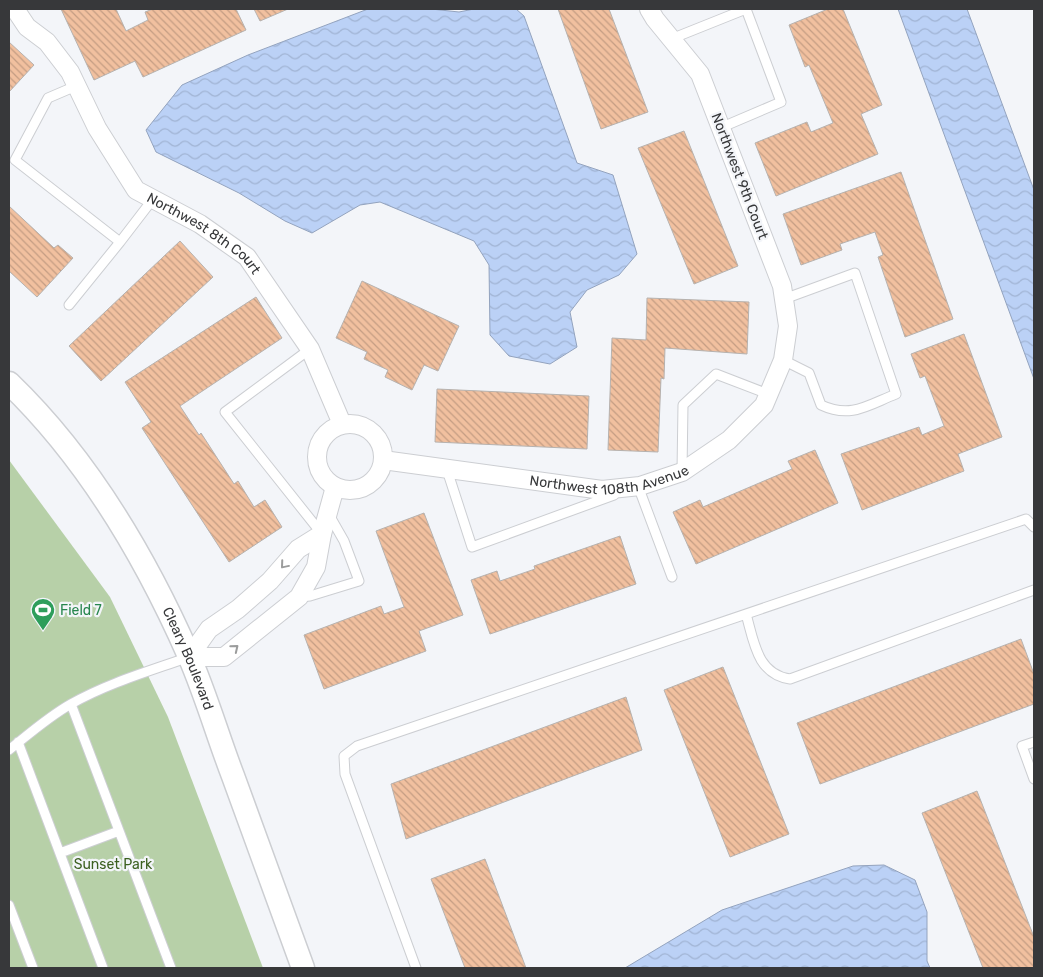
<svg xmlns="http://www.w3.org/2000/svg" width="1043" height="977" viewBox="0 0 1043 977" font-family="Rubik,sans-serif">
<style>
.green{fill:#b7d0a8}
.water{fill:url(#water-waves);stroke:#93a3be}
.building{fill:url(#building-back-hatch);stroke:#b6b2af}
.lines{fill:none;stroke-linecap:round;stroke-linejoin:round}
.service-casing{stroke:#ccced2;stroke-width:11}
.minor-casing{stroke:#ccced2;stroke-width:20}
.tertiary-casing{stroke:#ccced2;stroke-width:25}
.service{stroke:#fff;stroke-width:9}
.minor{stroke:#fff;stroke-width:18}
.tertiary{stroke:#fff;stroke-width:22}
.oneway{stroke:#9b9c9c}
.labels{text-anchor:middle;stroke-width:4.5;stroke-linejoin:round;paint-order:stroke}
.street-label{font-size:14px;fill:#37383a;stroke:#f3f5f9}
.leisure-label{font-size:14px;fill:#27864d;stroke:#f3f5f9;text-anchor:start}
.park-label{font-size:14px;fill:#3c6020;stroke:#f3f5f9}
</style>
<defs>
<pattern id="water-waves" width="16" height="10" patternUnits="userSpaceOnUse" patternTransform="scale(1.25)"><rect width="16" height="10" fill="#bbd1f6"/><path d="M0 5q4-4 8 0t8 0" fill="none" stroke="#a1b4d4"/></pattern>
<pattern id="building-back-hatch" width="6" height="6" patternUnits="userSpaceOnUse" patternTransform="scale(1.25)"><rect width="6" height="6" fill="#f1c09f"/><path d="M-1 5l2 2M0 0l6 6M5-1l2 2" fill="none" stroke="#c49d83"/></pattern>
</defs>
<rect width="100%" height="100%" fill="#f3f5f9"/>
<path class="green" d="M9,460L110,597L168,717L263,968H9Z"/>
<path class="water" d="M368,9H431L459,12L474,9H516L524,16L577,163L613,175L637,254L619,275L587,290L570,312L577,347L550,364L509,356L490,335L489,265L474,241L380,202L360,205L312,233L285,221L239,193L156,152L146,130L182,85L248,55Z
M898,9H967L1034,190V379Z
M884,865L915,880L927,912V961L930,968H625L722,910L853,866Z"/>
<path class="building" d="M61,9H116L126,31L148,20L145,12L153,9H236L246,30L143,77L135,61L94,80Z
M254,9H288L260,21Z
M558,9H609L648,112L601,129Z
M828,9H843L882,105L861,114L878,154L776,196L755,143L807,122L811,132L833,123L809,65L805,67L789,25Z
M9,42L34,65L9,92Z
M684,131L738,266L694,284L638,148Z
M901,172L953,319L905,337L878,257L883,255L875,232L840,244L842,250L801,265L783,214Z
M9,206L54,248L58,245L73,258L37,297L9,271Z
M180,241L213,277L101,381L69,346Z
M362,281L459,326L438,371L424,365L412,390L385,377L388,370L364,359L367,352L336,338Z
M256,297L282,338L180,406L199,435L201,433L234,484L238,481L254,507L265,500L282,527L229,562L142,428L151,422L125,382Z
M647,298L749,302L747,354L665,348L664,379L661,378L658,452L608,450L612,338L646,340Z
M964,334L1002,437L958,454L964,471L862,510L841,454L919,427L922,435L944,426L925,376L920,378L911,354Z
M437,389L589,396L587,449L435,442Z
M815,450L838,503L696,564L673,512L700,500L703,507L792,469L788,461Z
M424,513L463,615L419,631L426,651L324,689L304,635L381,606L384,614L404,607L376,531Z
M620,536L636,584L490,634L471,580L497,571L500,581L535,569L534,566Z
M1021,639L1034,674V704L820,784L797,723Z
M723,667L789,834L730,857L664,690Z
M626,697L642,750L406,839L391,784Z
M977,791L1034,937V968H983L922,813Z
M485,859L526,968H465L431,879Z"/>
<g class="lines">
<g class="service-casing">
<path id="service" d="M671,39L746,9
M76,86L48,98L15,160L120,242L153,199
M720,128L781,102L746,9
M69,305L120,242
M310,349L225,412L322,534
M783,360L809,373L821,405C851,419 868,405 896,394L855,273L784,299
M447,470L472,547L614,495
M682,471L683,405L716,374L768,394
M638,486L672,577
M299,597L310,596L359,581L344,541L328,513
M746,614C754,642 757,674 790,679L1034,590
M71,704L171,968
M18,742L103,968
M1034,742L1022,746L1034,779
M9,750C29,734 48,717 71,704C108,683 150,671 189,657
M60,853L119,831
M9,905L33,968
M416,968L345,774L344,756L357,746L1026,519L1034,527"/>
</g>
<g class="minor-casing">
<g id="minor">
<path id="s1" d="M15,9L27,27L47,42L70,72L97,128L136,190L200,224L247,257L310,349L342,424"/>
<circle cx="350" cy="457" r="33"/>
<path id="s2" d="M383,460L602,490L640,486L682,472L729,440L764,405L783,360L788,326L782,286L700,74L655,19L649,9"/>
<path d="M189,657H224L299,597L316,567L322,534L335,487"/>
<path d="M189,657L209,629L238,609L270,581L298,549L322,534"/>
</g>
</g>
<g class="tertiary-casing">
<g id="tertiary">
<path id="s3" d="M9,383C88,459 145,556 189,656C206,695 218,737 233,776C256,840 280,904 303,968"/>
</g>
</g>
<use href="#service" class="service"/>
<use href="#minor" class="minor"/>
<use href="#tertiary" class="tertiary"/>
</g>
<defs><path id="oneway-chevron" d="M-2-3.5L2.5 0L-2 3.5" fill="none" stroke-width="1.6" stroke-linecap="round" stroke-linejoin="round" transform="scale(1.25)"/></defs>
<g class="oneway">
<use href="#oneway-chevron" transform="translate(284 565) rotate(130)"/>
<use href="#oneway-chevron" transform="translate(235 648) rotate(-39)"/>
</g>
<defs>
<g id="stadium-pin" transform="scale(1.25)"><path d="M0 17L-7.5 6A9.5 9.5 0 1 1 7.5 6Z" fill="#2e9e5b" stroke="#f3f5f9"/><path d="M0-5a6.5 5 0 1 0 0 10a6.5 5 0 1 0 0-10ZM-3.5-1.8h7v3.6h-7Z" fill="#fff"/></g>
</defs>
<g fill-rule="evenodd">
<use href="#stadium-pin" x="43" y="610"/>
</g>
<g class="labels">
<g class="street-label">
<text transform="translate(740 176) rotate(69)" y="5">Northwest 9th Court</text>
<text dy="5" stroke="none"><textPath href="#s1" startOffset="301">Northwest 8th Court</textPath></text>
<text dy="5" stroke="none"><textPath href="#s2" startOffset="229">Northwest 108th Avenue</textPath></text>
<text dy="5" stroke="none"><textPath href="#s3" startOffset="331">Cleary Boulevard</textPath></text>
</g>
<g class="leisure-label">
<text x="60" y="615">Field 7</text>
</g>
<g class="park-label">
<text x="113" y="869">Sunset Park</text>
</g>
</g>
<rect width="1043" height="977" fill="none" stroke="#37383a" stroke-width="20"/>
</svg>
